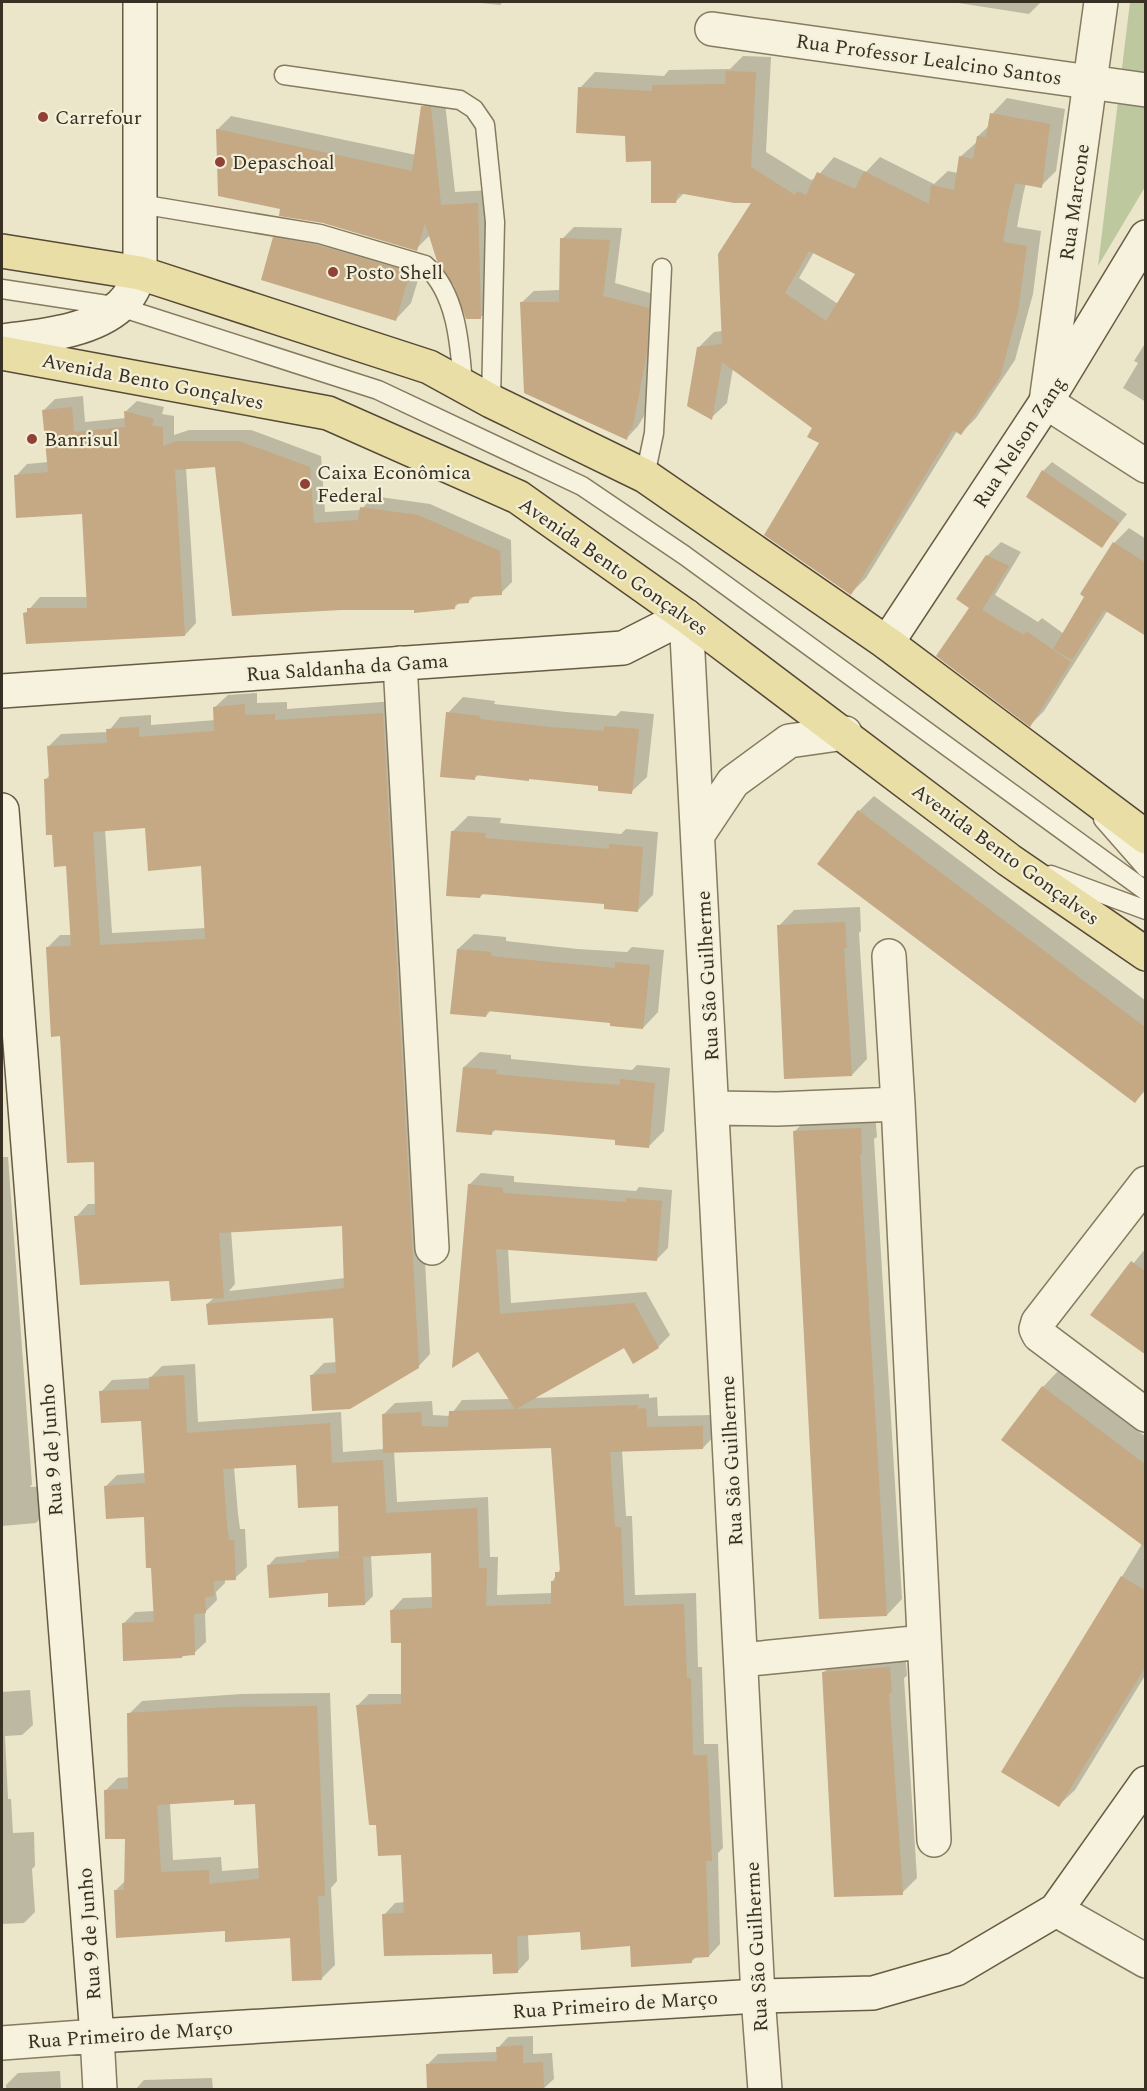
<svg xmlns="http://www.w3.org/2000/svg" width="1147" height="2091" viewBox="0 0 1147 2091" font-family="Spectral,serif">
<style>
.green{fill:#bec89f}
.shadow{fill:#0003;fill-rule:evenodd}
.building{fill:#c5a884;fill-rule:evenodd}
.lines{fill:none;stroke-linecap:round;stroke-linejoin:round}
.lane-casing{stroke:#867a60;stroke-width:21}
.street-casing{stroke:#867a60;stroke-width:36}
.secondary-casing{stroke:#685b43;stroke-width:36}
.primary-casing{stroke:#554834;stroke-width:36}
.lane{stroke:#f6f2dd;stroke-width:18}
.street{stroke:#f6f2dd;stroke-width:33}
.secondary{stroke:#f6f2dd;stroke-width:33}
.primary{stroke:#eadea7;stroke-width:33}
.poi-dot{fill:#904236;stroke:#f3efd9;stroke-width:2}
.labels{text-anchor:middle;stroke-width:4.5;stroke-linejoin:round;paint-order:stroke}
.street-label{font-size:20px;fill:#383022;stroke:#f3efd9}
.poi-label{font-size:20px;fill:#383022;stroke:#f3efd9;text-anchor:start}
</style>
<rect width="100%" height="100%" fill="#ebe6ca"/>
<path class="green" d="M1130,2H1145V187L1098,266Z"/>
<path class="shadow" d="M471,2H503L500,5Z
M952,2H1041L1029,14Z
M743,56L771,57L766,152L811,180L816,178L834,157L866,172L880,157L934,184L948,171L958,173L960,157L977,142L978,136L990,125L992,114L1007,98L1065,109L1056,171L1041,186L1026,183L1023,195L1017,227L1041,231L1033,294L1015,360L976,418L961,433L957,431L866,578L851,593L821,443L814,428L733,368L727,403L711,418L698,348L714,332L723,331L753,202L684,193L675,202L653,159L580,88L595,72L664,76L669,70L730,69ZM814,252L857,273L838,304L799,278Z
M437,93L444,94L455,192L491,190L495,303L481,317L456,285L430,235L416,249L282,208L217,130L231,116L416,155L423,107Z
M289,223L425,257L411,303L396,319L274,238Z
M574,227L622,228L615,283L660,296L658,340L644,416L638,426L626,439L521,303L534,291L560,290L562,239Z
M1146,342V402L1123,388L1138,363L1134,361Z
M83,396L85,422L126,418L125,412L137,401L164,407L162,414L174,416V435L189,430H251L321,456L325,512L361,510L373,496L430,504L511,540L512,582L501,593L475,595L468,602H460L454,608H341L217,465L186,468L196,623L185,635L25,614L40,597H88L83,513L16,476L27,464L49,462L44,410L55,399Z
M1052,462L1127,514L1102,546L1043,471Z
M1129,528L1146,539V634L1108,610L1044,711L1030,725L972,608L987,556L1001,542L1021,552L995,595L1038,622L1042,618L1064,634L1114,543Z
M257,693V703L287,702V709L395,701L430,1354L418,1367L311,1376L324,1363L337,1362L334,1316L207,1304L215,1297L170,1279L76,1217L88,1204H96L95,1161L61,1035L47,948L60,935H72L67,865L54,833L45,780L50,775L49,746L61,734L108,732L120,717L151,715V725L216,720L215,707L228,695ZM147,827L202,865L206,928L112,933L105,829ZM344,1225L346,1278L229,1291L235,1284L231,1230Z
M463,697L495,701L494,704L566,712L616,716L621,711L654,714L647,777L631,792L600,784L479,774L474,779L448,713Z
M874,796L1146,1001V1090L1135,1101L859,811Z
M468,816L501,818L500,823L621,834L626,829L658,832L653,895L638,910L606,902L484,893L480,897L452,832Z
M860,907L861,931L859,933L867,1059L852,1075L779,926L794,910Z
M474,934L506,937V941L577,949L627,952L632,947L664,950L658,1012L643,1028L611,1022L491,1010L486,1016L458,949Z
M480,1052L511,1055V1059L583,1066L632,1070L637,1065L670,1068L664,1131L649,1146L617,1139L496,1129L491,1134L464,1067Z
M875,1113L877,1137L874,1139L902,1599L887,1615L794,1132L810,1116Z
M2,1157H8L32,1484L30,1487L53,1486L54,1505L36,1523L2,1526Z
M481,1173L514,1176V1182L636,1191L639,1187L672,1190L668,1248L656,1260L508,1248L511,1303L646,1292L670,1335L658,1347L633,1362L624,1346L532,1398L649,1394V1398L657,1397L658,1416L714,1415V1436L703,1448L622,1450L626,1516H632L635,1595L696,1593L698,1667H702L704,1744H718L723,1848L718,1853L720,1944L709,1956H697L691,1962L582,1930L528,1934L529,1959L518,1971L493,1953L384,1915L395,1903L405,1902L402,1854L378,1823L357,1706L369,1694H403L402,1641L392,1610L403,1598L433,1597V1552L371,1555L373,1596L365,1604L268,1566L276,1557L341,1551L339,1504L298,1463L234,1467L238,1514L240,1529H245L247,1567L235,1578L225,1579V1583L216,1592L217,1600L205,1612L206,1642L194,1653L181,1657L123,1624L135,1612L155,1611L153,1566L145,1515L105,1487L117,1475L146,1473L142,1419L101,1392L112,1380L150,1378L162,1366L195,1364L198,1422L341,1412L343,1452L384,1449V1414L395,1403L432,1401L433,1415L450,1416L462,1400L510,1399L469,1185ZM553,1447L561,1568L552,1582L553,1593L497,1595L498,1557H490L488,1497L397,1502L394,1451Z
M1146,1248V1354L1092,1314Z
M1058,1371L1146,1437V1674L1075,1790L1059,1805L1003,1771L1142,1544L1043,1387Z
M905,1652L907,1676L904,1678L917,1878L902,1893L824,1672L839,1657Z
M30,1690L33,1725L22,1735L5,1736L8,1799H11L13,1833L34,1832L35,1866L32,1869L35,1912L24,1923L2,1924V1692Z
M330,1693L337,1881L331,1888L335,1965L322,1978L291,1936L226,1930L115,1891L126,1880V1837L105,1791L118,1778L130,1777L129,1714L142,1701L241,1694ZM235,1798L256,1802L259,1868L222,1871L221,1857L173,1860L170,1803Z
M533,2036V2054L552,2053L554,2079L543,2089L428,2064L438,2054L498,2052V2048L508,2037Z
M60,2071L61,2090H6V2085L18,2073Z
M212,2078L213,2090H135L144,2080Z"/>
<path class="building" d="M726,71L756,72L751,167L795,195L797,191L806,195L817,172L855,189L864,171L929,204L931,185L954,190L959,156L973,159L977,136L986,137L990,113L1050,124L1042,188L1015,183L1008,212L1003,242L1027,246L1018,311L1000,377L961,435L953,430L851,595L764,535L819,443L807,437L812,428L722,362L712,420L687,406L697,347L722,344L718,254L751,203H734L678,193L676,203H651V161L626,162L625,136L576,133L578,87L652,91V85L725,84ZM809,251L855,274L826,321L785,293Z
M421,106L431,107L441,205L478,203L481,319H466L454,286L437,261L425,223L417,251L323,223L279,216L280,209L218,196L216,129L412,171Z
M273,237L317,245L410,272L396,321L261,280Z
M560,238L610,240L603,296L649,308L647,353L632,430H629L627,440L524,393L520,302H559Z
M72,407L74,432L125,427L124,411L154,419L152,426L163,427V446L177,441H239L310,467L314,523L358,520L360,507L418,515L500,551L502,595L469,597V603L455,604V609L414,613V610H341L232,616L215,467L175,470L185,636L26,644L23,613L27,612V608H87L82,514L16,518L14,475L48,472L42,410Z
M1042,470L1119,523L1102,548L1026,497Z
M1113,542L1146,563V636L1104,610L1072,660L1053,649L1084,597L1080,594Z
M986,555L1009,566L982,610L1024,635L1026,631L1071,662L1030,727L936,656L969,608L956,599Z
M245,704V715L275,714V720L383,713L419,1368L350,1409L312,1411L310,1375L336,1373L333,1318L208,1325L206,1304L344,1288L342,1226L219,1233L224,1298L171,1301L169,1281L80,1285L74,1216L95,1215L94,1162L67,1163L60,1036L51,1037L46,947L71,946L66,866L54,867L52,835H46L44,779H49L47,746L107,743L106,729L139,727V737L214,731L213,707ZM145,828L148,871L201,866L205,939L100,945L93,832Z
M446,712L480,716V719L550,727L604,731V726L639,729L632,794L598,791V786L529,779V781L475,775V780L440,777Z
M858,810L1146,1028V1088L1135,1103L817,864Z
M451,831L486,833L485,838L609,849V844L643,847L638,912L604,909V904L481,894L480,898L446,896Z
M845,922L847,948H844L852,1076L784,1079L777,925Z
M457,949L491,952V956L561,963L615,968V962L650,965L643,1029L610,1026V1023L487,1011L486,1017L450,1014Z
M463,1067L497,1070L496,1074L567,1081L620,1085V1079L655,1083L649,1148L615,1145V1140L546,1134L492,1130V1135L456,1132Z
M861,1128L862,1154H860L887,1616L819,1619L793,1131Z
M468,1184L503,1188V1193L626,1202V1198L662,1201L657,1261L496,1249L500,1314L634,1303L659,1348L633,1364L624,1348L516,1409L638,1405V1409L646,1408L647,1427L703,1426V1449L610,1452L615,1527H621L624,1606L684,1604L687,1678H691L693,1755H707L712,1861H706L709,1957L692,1958V1963L631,1967L630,1946L581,1950L580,1932L517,1936L518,1973L493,1974L492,1954L384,1956L382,1914L404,1913L401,1855L378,1856L376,1825H369L356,1705L401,1704V1643H391L390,1610L432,1608L431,1553L339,1558L338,1506L298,1508L296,1465L223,1469L227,1526L229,1540H234L236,1580L214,1581V1596L205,1597L206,1613L194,1614L195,1655L182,1656V1658L123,1661L122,1623L154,1622L151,1568H146L144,1517L106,1519L104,1486L145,1483L141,1421L101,1423L99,1391L149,1389V1377L184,1375L187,1433L330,1423L332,1463L383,1460L386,1513L477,1508L479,1568H487L486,1606L551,1604V1581H555V1572H560L551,1448L383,1453L382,1414L421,1412L422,1426L448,1427L449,1411L515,1409L478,1352L452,1368Z
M1131,1261L1146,1272V1355L1090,1315Z
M1042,1386L1146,1465V1548L1001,1440Z
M363,1557L365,1605L328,1607V1593L269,1598L267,1565L306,1562V1560Z
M1121,1576L1146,1591V1666L1059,1807L1001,1772Z
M890,1667L892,1693H889L903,1895L834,1897L822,1672Z
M317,1706L325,1896H318L322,1980L292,1981L290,1938L225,1942V1931L116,1938L114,1890H124L125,1839H105L104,1790L128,1789L127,1713L227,1707ZM234,1800V1805L255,1804L259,1879L209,1884V1870L161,1872L157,1805Z
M523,2045V2063L543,2062L544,2090H427L426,2064L497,2061L496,2047Z"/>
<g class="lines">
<g class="lane-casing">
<path id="lane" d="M284,75L460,100L474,109L485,125L495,222L491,401
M140,204L320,234L425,265C457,293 460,346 463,385
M2,289L120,307L378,390L582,486L684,555L1146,891
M645,476L654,433L662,268
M1103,819L1146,868
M1051,875L1146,910"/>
</g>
<g class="street-casing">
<path id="street" d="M1101,2L1046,402L1146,466
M712,29L1146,90
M686,616L758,1996L765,2090
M400,663L432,1248
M699,833L733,782L789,741L845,733
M898,1104L934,1840
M713,1108L777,1109L898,1104L889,956
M1146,1183L1038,1322L1036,1329L1039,1335L1146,1415
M741,1660L924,1642
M1056,1910L1146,1961
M2,2043L97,2036L100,2090"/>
</g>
<g class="secondary-casing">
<path id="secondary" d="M2,341C39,336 92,332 121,305C131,296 135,285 140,273V2
M887,643L1046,402L1146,237
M2,691L623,648L686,616
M2,810L97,2036L758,1996L873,1993L956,1969L1056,1910L1146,1783"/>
</g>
<g class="primary-casing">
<path id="primary" d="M2,251L140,273L429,367L491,401L645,476L887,643L1146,837
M2,353L328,413L518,497L686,616L1009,860L1146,954"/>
</g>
<use href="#lane" class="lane"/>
<use href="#street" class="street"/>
<use href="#secondary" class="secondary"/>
<use href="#primary" class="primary"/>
</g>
<g class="poi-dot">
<circle cx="43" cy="117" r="6"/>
<circle cx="220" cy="162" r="6"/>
<circle cx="333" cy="272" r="6"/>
<circle cx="32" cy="439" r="6"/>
<circle cx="305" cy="484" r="6"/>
</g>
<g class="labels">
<g class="street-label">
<text transform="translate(929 59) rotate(8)" y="7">Rua Professor Lealcino Santos</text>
<text transform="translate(1074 202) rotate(-82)" y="7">Rua Marcone</text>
<text transform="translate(153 381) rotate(11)" y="7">Avenida Bento Gonçalves</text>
<text transform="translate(1019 442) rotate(-57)" y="7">Rua Nelson Zang</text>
<text transform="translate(614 566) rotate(35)" y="7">Avenida Bento Gonçalves</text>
<text transform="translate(347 667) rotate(-4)" y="7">Rua Saldanha da Gama</text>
<text transform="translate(1006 854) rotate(36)" y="7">Avenida Bento Gonçalves</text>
<text transform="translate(707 976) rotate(-93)" y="7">Rua São Guilherme</text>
<text transform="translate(51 1450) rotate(-94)" y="7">Rua 9 de Junho</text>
<text transform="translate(731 1461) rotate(-93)" y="7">Rua São Guilherme</text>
<text transform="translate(89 1934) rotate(-94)" y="7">Rua 9 de Junho</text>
<text transform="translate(756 1947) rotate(-93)" y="7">Rua São Guilherme</text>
<text transform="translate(615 2004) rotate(-4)" y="7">Rua Primeiro de Março</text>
<text transform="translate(130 2034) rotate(-4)" y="7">Rua Primeiro de Março</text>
</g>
<g class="poi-label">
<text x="55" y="124">Carrefour</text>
<text x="232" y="169">Depaschoal</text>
<text x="345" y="279">Posto Shell</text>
<text x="44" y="446">Banrisul</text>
<text x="317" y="479">Caixa Econômica<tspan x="317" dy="23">Federal</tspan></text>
</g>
</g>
<rect width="1147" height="2091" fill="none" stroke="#383022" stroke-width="6"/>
</svg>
